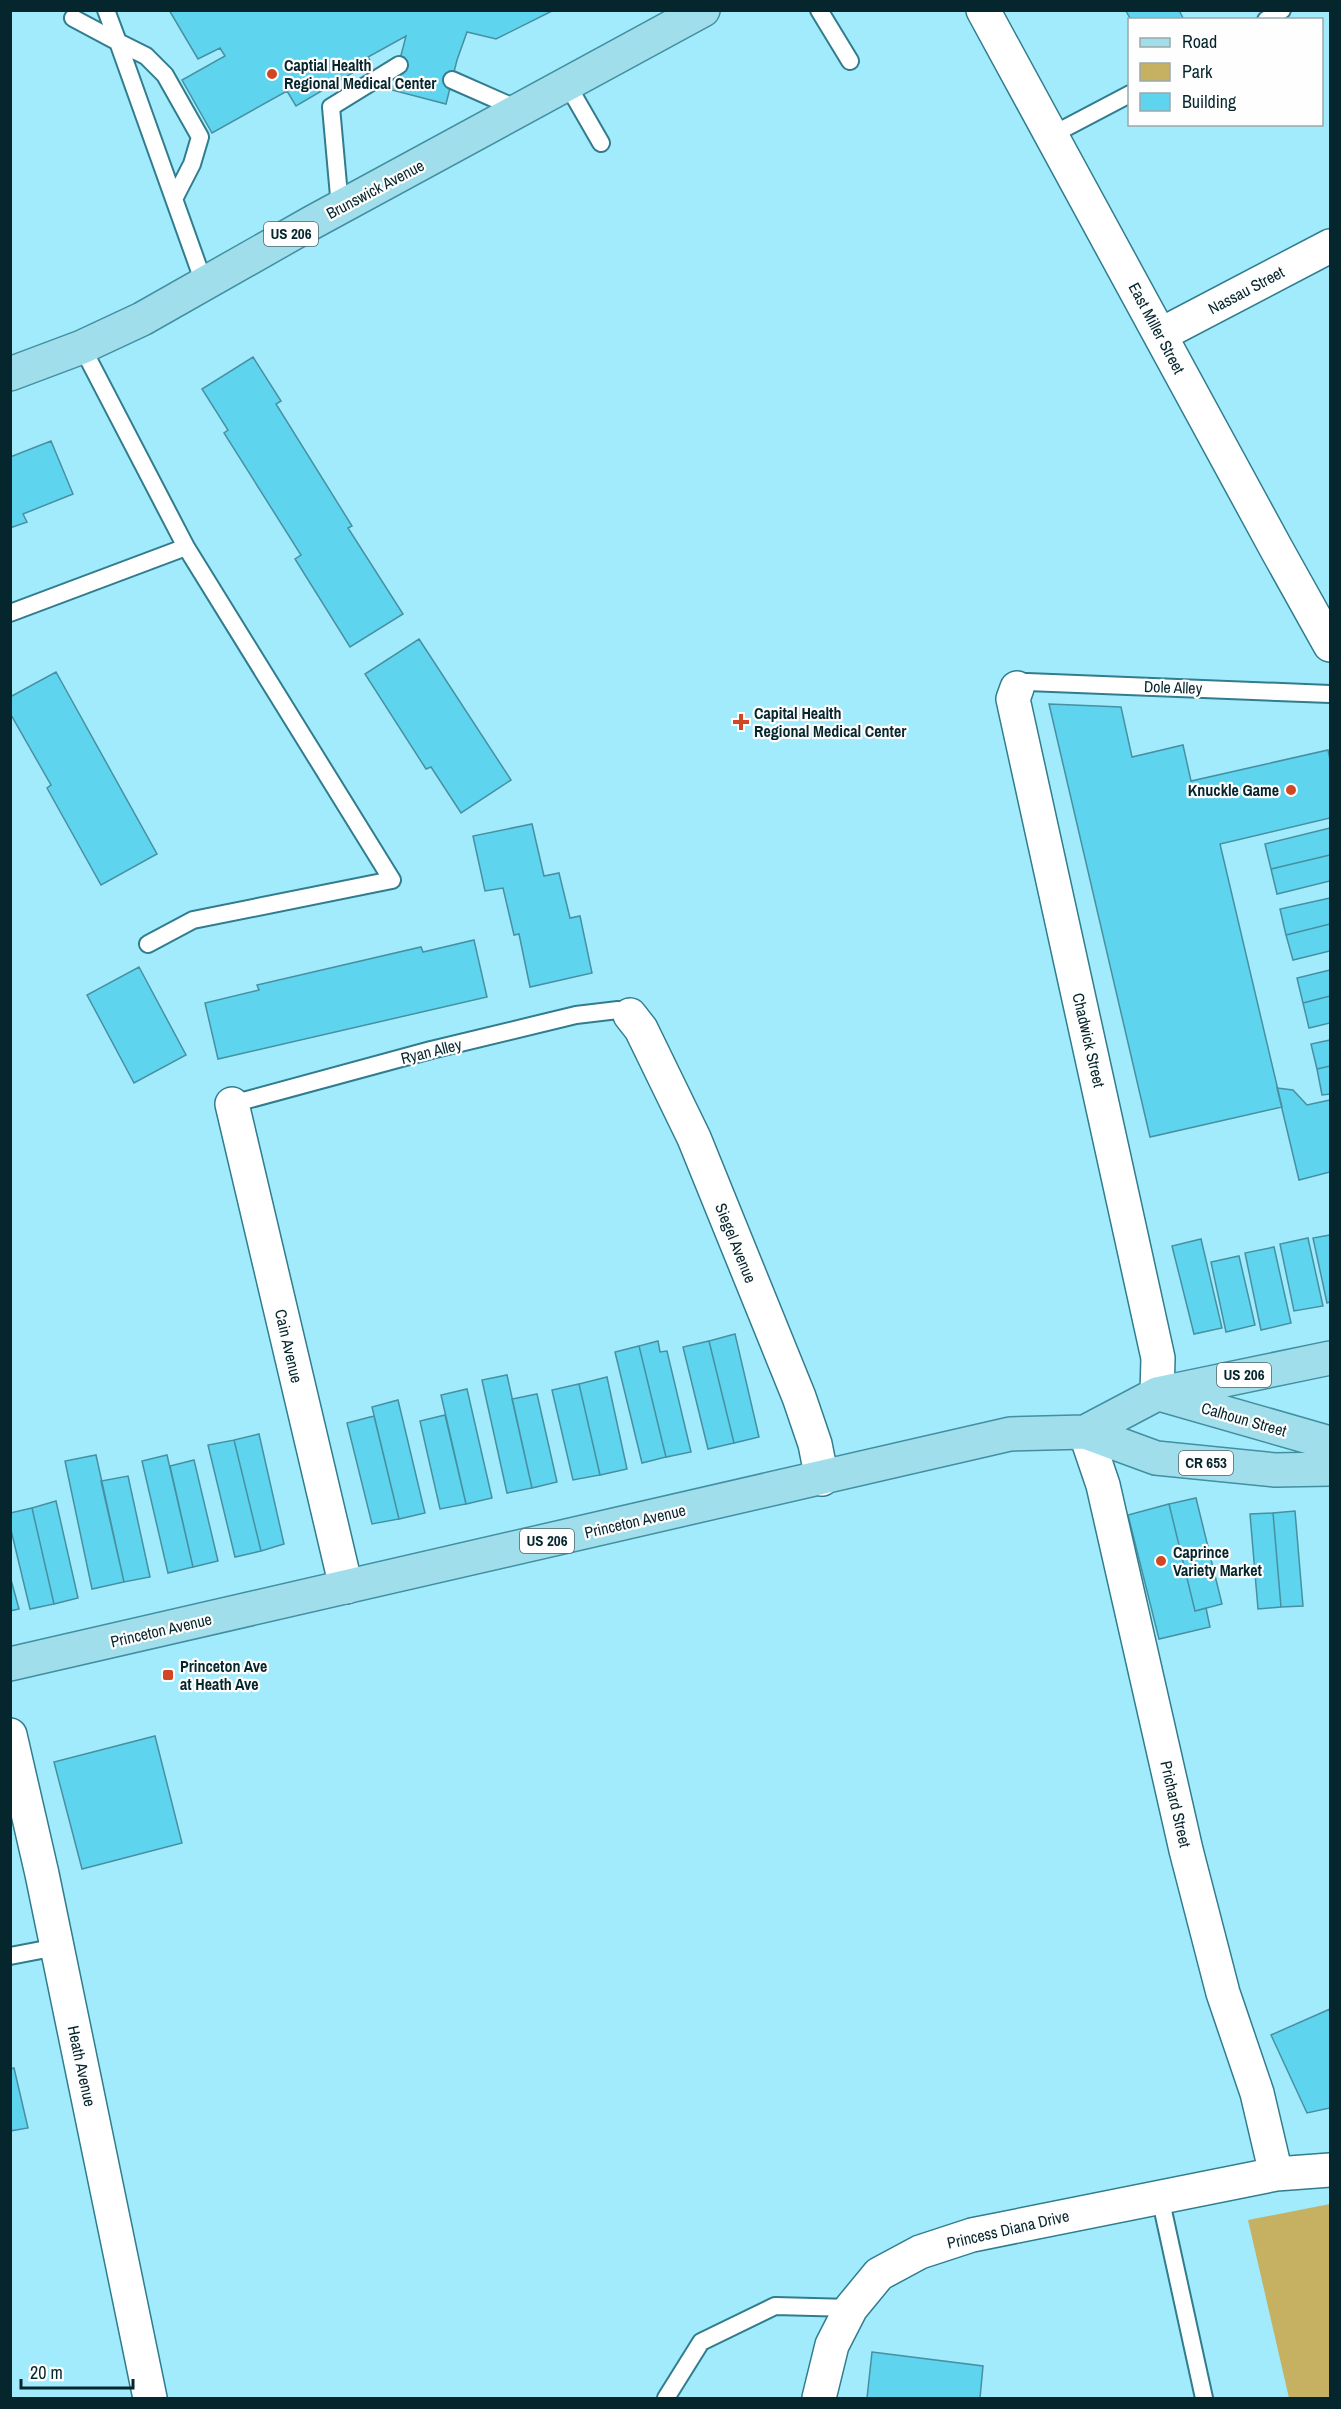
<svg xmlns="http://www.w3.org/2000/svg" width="1341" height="2409" viewBox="0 0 1341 2409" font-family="'Archivo Narrow',sans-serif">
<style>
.green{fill:#c6b163}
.building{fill:#5ed4ef;stroke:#4790a1;stroke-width:1.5}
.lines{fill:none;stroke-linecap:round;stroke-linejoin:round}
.lane-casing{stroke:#317c8d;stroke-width:20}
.street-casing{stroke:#317c8d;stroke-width:36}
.primary-casing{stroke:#428fa1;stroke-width:36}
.lane{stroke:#fff;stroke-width:16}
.street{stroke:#fff;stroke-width:33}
.primary{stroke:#a1deec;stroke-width:33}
.poi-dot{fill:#d14724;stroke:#fefefe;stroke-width:2}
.labels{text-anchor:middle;stroke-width:4.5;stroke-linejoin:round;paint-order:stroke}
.shield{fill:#fefefe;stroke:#50676c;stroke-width:1.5}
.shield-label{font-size:15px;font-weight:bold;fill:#06262d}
.poi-label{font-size:16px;font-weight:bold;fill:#06262d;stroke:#fefefe;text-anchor:start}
.street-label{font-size:16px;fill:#06262d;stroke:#fefefe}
</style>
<rect width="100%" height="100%" fill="#a1ebfd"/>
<path class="green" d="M1330,2204V2398H1289L1248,2220Z"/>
<path class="building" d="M169,10H554L496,39L467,32L457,60L446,104L392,90L406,36L368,57L371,62L296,106L287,91L212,133L182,80L225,56L220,48L198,59Z
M1179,10L1184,20H1131L1126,11Z
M253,357L281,401L276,404L352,526L348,528L403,614L350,647L295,559L301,555L224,433L228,430L202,389Z
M51,441L73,494L23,514L27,522L10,528V457Z
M419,639L511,780L461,813L431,767L426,769L365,674Z
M56,672L157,854L101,885L47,788L51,785L10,713V697Z
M1049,704L1121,707L1132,757L1183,745L1191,781L1328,750L1330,759V818L1220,844L1282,1107L1150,1137Z
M532,824L544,876L559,873L570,918L580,916L592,973L530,987L519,934L514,935L503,888L485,891L473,836Z
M1330,828V855L1271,869L1265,844Z
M1330,855V881L1277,894L1271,869Z
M1330,898V924L1286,935L1280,909Z
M1330,924V951L1293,960L1286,935Z
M474,940L487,997L218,1059L205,1003L259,990L257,985L421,947L423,952Z
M139,967L186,1055L134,1083L87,995Z
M1330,970V996L1303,1003L1297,978Z
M1330,996V1023L1309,1028L1303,1003Z
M1330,1040V1066L1317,1069L1311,1044Z
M1330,1066V1094L1322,1095L1317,1069Z
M1277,1088L1293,1090L1307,1105L1330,1100V1172L1299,1180Z
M1330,1235V1302L1327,1303L1313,1238Z
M1308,1238L1323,1306L1294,1311L1280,1244Z
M1201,1239L1222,1328L1194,1334L1172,1246Z
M1274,1247L1291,1323L1261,1330L1245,1253Z
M1239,1256L1255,1325L1226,1332L1211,1262Z
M735,1334L759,1437L734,1443L709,1341Z
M658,1341L660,1352L667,1351L691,1452L666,1457L639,1346Z
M709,1341L734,1443L708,1449L683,1347Z
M639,1346L666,1457L642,1463L615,1352Z
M507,1375L532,1488L507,1493L482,1380Z
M607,1377L627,1469L600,1475L579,1384Z
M579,1384L600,1475L573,1480L552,1390Z
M467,1389L492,1498L466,1504L441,1395Z
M537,1394L557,1482L532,1488L512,1399Z
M398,1400L425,1513L399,1519L372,1407Z
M445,1415L466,1504L440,1509L420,1421Z
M374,1416L399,1519L372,1524L347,1423Z
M259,1434L284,1544L261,1551L234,1440Z
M234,1440L261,1551L235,1557L208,1445Z
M96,1455L124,1582L92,1589L65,1461Z
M167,1455L193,1567L168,1573L142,1461Z
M194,1460L218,1561L193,1567L170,1466Z
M128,1476L150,1577L124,1582L101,1481Z
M1196,1498L1222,1604L1195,1611L1169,1504Z
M56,1501L78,1598L54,1604L32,1508Z
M1169,1504L1195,1611L1206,1608L1210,1627L1159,1639L1128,1515Z
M32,1508L54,1604L30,1609L10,1526V1513Z
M1295,1511L1303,1606L1281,1607L1273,1513Z
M1273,1513L1281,1607L1258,1609L1250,1514Z
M10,1576L19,1609L10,1611Z
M155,1736L182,1843L82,1869L54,1762Z
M1330,2009V2108L1307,2113L1271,2035Z
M14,2068L28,2128L10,2131V2069Z
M872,2352L983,2366L980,2398H867Z"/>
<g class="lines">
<g class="lane-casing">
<path id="lane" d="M106,10L118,42L146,56L165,75L200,137L192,164L174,199
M819,10L850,61
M73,18L118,42L204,283
M1266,20L1282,10
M452,80L520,110
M567,84L601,143
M1052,135L1130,94
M340,207L331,107L399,65
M82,347L186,547L392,880L193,920L148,944
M10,613L186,547
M1017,688L1027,682L1330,694
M232,1104L431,1050L576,1015L618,1010L630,1015
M10,1956L57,1947
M1160,2197L1204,2398
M666,2398L701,2342L775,2306L851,2308"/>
</g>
<g class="street-casing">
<path id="street" d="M983,10L1277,550L1330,645
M1160,335L1330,246
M1017,688L1013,699L1158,1358L1157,1394
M630,1015L641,1029L694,1138L799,1397L815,1444L822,1479
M232,1104L346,1587
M1085,1432L1103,1485L1186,1850L1223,1993L1257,2093L1276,2174
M10,1735L42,1874L150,2398
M819,2398L832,2345L851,2308L879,2274L920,2252L972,2235L1276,2174L1330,2170"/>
</g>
<g class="primary-casing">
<path id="primary" d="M10,374L82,347L142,319L313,222L703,10
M1159,1394L1330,1443
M1085,1432L1157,1394L1330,1358
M10,1664L1010,1434L1085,1432L1156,1458L1275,1470L1330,1469"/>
</g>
<use href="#lane" class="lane"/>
<use href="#street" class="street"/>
<use href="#primary" class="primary"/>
</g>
<g class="poi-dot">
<circle cx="272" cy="74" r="6"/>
<path d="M738 713h6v6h6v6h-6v6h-6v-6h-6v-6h6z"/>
<circle cx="1291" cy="790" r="6"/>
<circle cx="1161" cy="1561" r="6"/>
<rect x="162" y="1669" width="12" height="12" rx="3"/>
</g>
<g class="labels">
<g class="shield">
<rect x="264" y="222" width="54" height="24" rx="4.5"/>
<rect x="1217" y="1363" width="54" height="24" rx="4.5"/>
<rect x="1179" y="1451" width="54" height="24" rx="4.5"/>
<rect x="520" y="1529" width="54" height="24" rx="4.5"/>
</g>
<g class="shield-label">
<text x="291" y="239">US 206</text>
<text x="1244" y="1380">US 206</text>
<text x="1206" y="1468">CR 653</text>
<text x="547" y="1546">US 206</text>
</g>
<g class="poi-label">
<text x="284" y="71">Captial Health<tspan x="284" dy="18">Regional Medical Center</tspan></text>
<text x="754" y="719">Capital Health<tspan x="754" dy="18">Regional Medical Center</tspan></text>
<text x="1279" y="796" text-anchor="end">Knuckle Game</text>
<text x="1173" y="1558">Caprince<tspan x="1173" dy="18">Variety Market</tspan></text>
<text x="180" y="1672">Princeton Ave<tspan x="180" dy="18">at Heath Ave</tspan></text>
</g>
<g class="street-label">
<text transform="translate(375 189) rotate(-28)" y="6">Brunswick Avenue</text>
<text transform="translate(1246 290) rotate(-28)" y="6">Nassau Street</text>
<text transform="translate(1157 328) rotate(62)" y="6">East Miller Street</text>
<text transform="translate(1173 687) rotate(2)" y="6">Dole Alley</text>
<text transform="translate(1089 1040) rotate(77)" y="6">Chadwick Street</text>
<text transform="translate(431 1051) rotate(-14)" y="6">Ryan Alley</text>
<text transform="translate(736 1243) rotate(68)" y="6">Siegel Avenue</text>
<text transform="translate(289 1346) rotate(77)" y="6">Cain Avenue</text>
<text transform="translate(1244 1419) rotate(16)" y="6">Calhoun Street</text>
<text transform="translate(635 1521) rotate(-13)" y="6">Princeton Avenue</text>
<text transform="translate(161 1630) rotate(-13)" y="6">Princeton Avenue</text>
<text transform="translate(1176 1804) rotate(77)" y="6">Prichard Street</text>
<text transform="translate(82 2066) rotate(78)" y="6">Heath Avenue</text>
<text transform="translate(1008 2229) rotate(-13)" y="6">Princess Diana Drive</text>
</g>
</g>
<rect width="1341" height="2409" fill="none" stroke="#06262d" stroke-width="24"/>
<rect x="1128" y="18" width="195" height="108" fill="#fefefe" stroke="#9ba8aa" stroke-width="1.5"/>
<rect x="1140" y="38" width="30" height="9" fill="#a1deec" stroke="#9ba8aa" stroke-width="1.5"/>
<text x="1182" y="48" font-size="18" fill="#06262d">Road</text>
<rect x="1140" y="63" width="30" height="18" fill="#c6b163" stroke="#9ba8aa" stroke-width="1.5"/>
<text x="1182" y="78" font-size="18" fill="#06262d">Park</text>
<rect x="1140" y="93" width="30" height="18" fill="#5ed4ef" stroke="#9ba8aa" stroke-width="1.5"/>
<text x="1182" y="108" font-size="18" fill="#06262d">Building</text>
<path d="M21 2379v9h112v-9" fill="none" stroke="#06262d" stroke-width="3"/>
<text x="30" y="2379" font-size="18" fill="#06262d" stroke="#fefefe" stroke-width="4.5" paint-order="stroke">20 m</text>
</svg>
